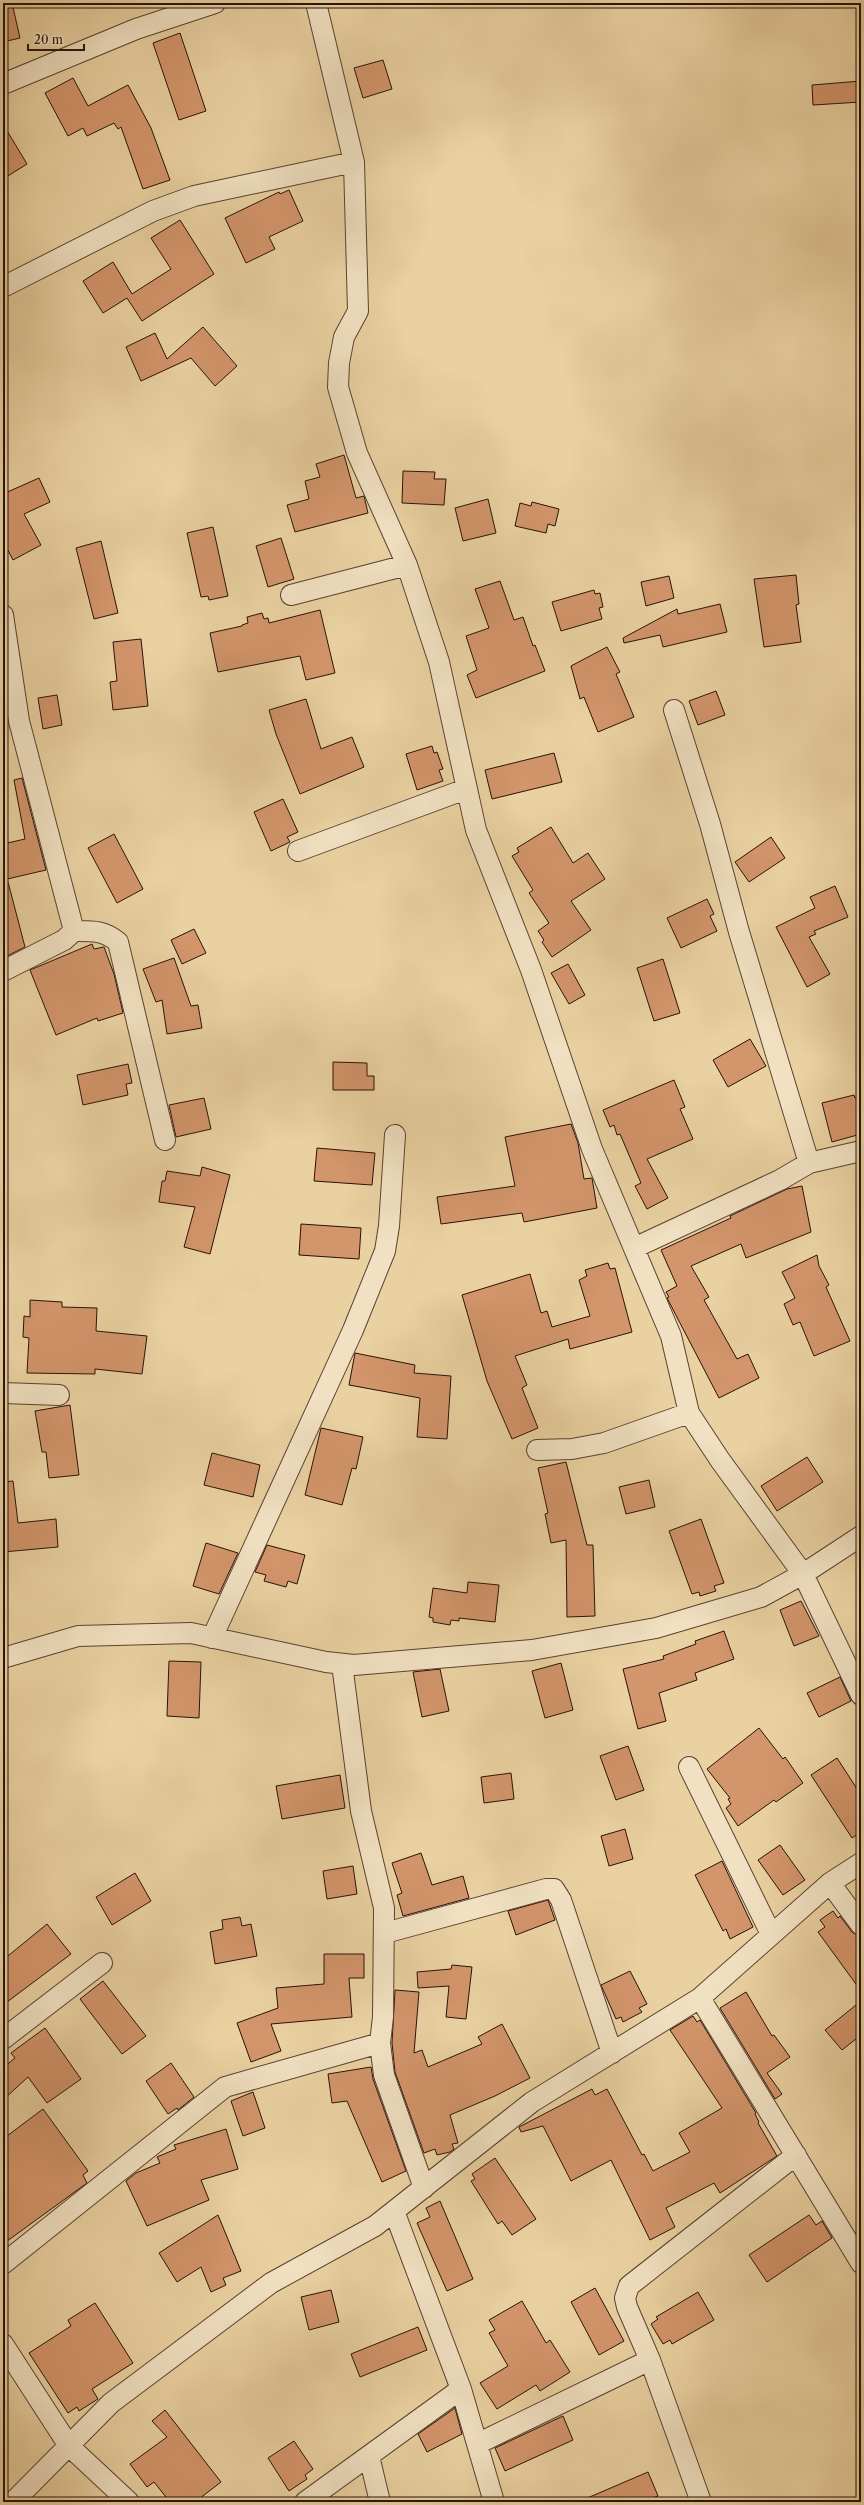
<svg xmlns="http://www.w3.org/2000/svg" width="864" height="2505" viewBox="0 0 864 2505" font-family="'Libre Caslon Text',serif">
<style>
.building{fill:#d3956b;stroke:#27120a}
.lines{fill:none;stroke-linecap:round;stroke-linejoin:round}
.street-casing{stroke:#584230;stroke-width:22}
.street{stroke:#f1e1c2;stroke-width:20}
</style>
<rect width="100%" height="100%" fill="#ead1a1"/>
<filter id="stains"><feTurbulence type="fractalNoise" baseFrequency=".005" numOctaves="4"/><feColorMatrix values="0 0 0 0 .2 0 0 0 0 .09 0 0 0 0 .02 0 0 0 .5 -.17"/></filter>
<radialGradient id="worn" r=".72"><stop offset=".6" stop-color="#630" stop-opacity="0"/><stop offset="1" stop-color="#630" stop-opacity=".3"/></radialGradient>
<path class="building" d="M3,3H12L20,38L3,42Z
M180,33L206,111L179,120L153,43Z
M383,60L392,89L363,98L354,68Z
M73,78L88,106L128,85L151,128L170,180L143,189L121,127L118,129L114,123L87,136L83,128L68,136L45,93Z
M861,81V102L813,105L812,85Z
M3,124L27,164L3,179Z
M289,190L303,221L269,237L275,249L246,263L225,218L279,192L280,194Z
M180,220L214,274L142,321L127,298L103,313L83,281L113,262L132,294L171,269L151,238Z
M203,327L237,366L215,386L191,358L141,381L126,347L155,333L167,359Z
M344,455L356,498L364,496L368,513L295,532L287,505L309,499L305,481L320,477L316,464Z
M403,471L435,472L434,479H446L444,505L402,503Z
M39,478L50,502L24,514L41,545L13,560L3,541V494Z
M488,499L496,533L463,541L455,508Z
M532,502L559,509L555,526L548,524L546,533L515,526L520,503L531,506Z
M213,527L228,596L209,600L208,596L201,597L187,533Z
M281,538L294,579L268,587L256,546Z
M101,541L118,613L94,619L76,548Z
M796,575L799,604L796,605L801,642L764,647L754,579Z
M669,576L674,598L646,606L641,582Z
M500,581L514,620L523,617L533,646L535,645L545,671L476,698L467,675L477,670L466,636L489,628L475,589Z
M594,590L595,594L600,593L603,607L599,608L602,619L561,631L552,602Z
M720,604L727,632L663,647L660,635L624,643L623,638L677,609L678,614Z
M320,610L335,673L306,680L300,656L218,672L210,633L242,626V625L248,623L247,617L262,613L264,619L268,618L269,623Z
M141,639L148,706L113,710L110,682L117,681L113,642Z
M607,647L620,672L616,674L634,717L598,732L584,697L580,699L571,666Z
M716,691L725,715L698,725L689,701Z
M57,695L62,725L43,729L38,698Z
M306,699L321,749L352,737L364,767L300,794L276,734L269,710Z
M432,746L434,753L437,752L443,769L439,770L443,781L417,790L406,754Z
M554,753L562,782L492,799L485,770Z
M22,778L46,870L3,880V844L25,839L14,780Z
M283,799L298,832L287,837L290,842L271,851L254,812Z
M551,827L573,863L588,853L605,879L571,901L591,930L552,957L542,942L544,940L538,931L549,923L529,893L533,890L512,856L519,852L517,848Z
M114,834L143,889L117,903L88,848Z
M771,837L785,858L749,882L735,862Z
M3,882H8L25,947L3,958Z
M835,886L848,917L814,931L816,934L809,937L830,974L807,987L776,927L815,908L810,897Z
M707,899L714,914L710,916L717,931L681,948L667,918Z
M194,929L206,953L182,964L171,940Z
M92,944L94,949L104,947L114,974L123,1013L98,1021L97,1018L56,1035L30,970Z
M174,958L191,1006L198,1005L202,1028L167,1034L162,1000L156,1002L143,969Z
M663,959L680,1013L654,1021L637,968Z
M568,964L585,995L569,1004L551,973Z
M750,1039L766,1066L728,1087L713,1060Z
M333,1062L367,1063V1076H374V1090H333Z
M128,1064L132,1083L126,1084L128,1095L83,1105L77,1075Z
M674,1080L685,1107L680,1109L693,1139L647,1159L668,1198L647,1209L635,1186L641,1183L620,1134L617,1135L614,1125L610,1127L603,1110Z
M854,1095L855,1098L861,1097V1134L832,1142L822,1103Z
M204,1098L211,1129L176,1137L169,1105Z
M571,1124L578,1143L584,1179L592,1178L597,1208L524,1222L522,1213L441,1224L437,1197L515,1186L505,1137Z
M317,1148L375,1153L372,1185L314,1181Z
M202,1167L230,1175L210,1254L184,1247L195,1207L159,1202L162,1181H165L167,1171L200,1176Z
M802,1186L811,1232L746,1258L741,1244L691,1266L709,1297L704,1300L737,1359L748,1354L759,1378L719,1398L667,1298L669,1297L666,1292L677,1286L661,1250L731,1218L730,1216L787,1189Z
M301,1224L361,1228L359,1259L299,1255Z
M817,1255L819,1266L829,1285L826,1287L850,1341L814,1356L800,1322L793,1325L784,1304L795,1298L782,1272Z
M608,1263L610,1269L615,1268L632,1332L570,1349L568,1339L515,1356L527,1385L522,1388L538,1428L512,1439L487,1381L462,1295L530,1274L541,1313L547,1311L552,1327L590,1316L579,1280L587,1276L585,1270Z
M30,1300L62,1302V1307L97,1308L96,1331L147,1336L142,1374L95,1369V1374L27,1373L29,1338L23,1337L24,1316L30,1317Z
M355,1353L415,1365L414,1373L451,1376L447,1439L417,1437L420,1398L349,1385Z
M70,1405L79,1475L49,1478L46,1452H42L35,1411Z
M321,1428L363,1437L356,1469L352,1468L342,1505L305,1495Z
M212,1453L260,1465L253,1497L204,1485Z
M807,1457L823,1482L777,1511L761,1486Z
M566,1462L587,1545H593L595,1616L567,1617L566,1540L551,1543L545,1514L548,1513L538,1468Z
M649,1480L655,1507L626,1514L619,1487Z
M13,1481L18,1523L56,1519L58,1547L3,1552V1482Z
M701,1519L724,1583L714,1586L716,1591L700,1596L699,1592L692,1594L669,1531Z
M206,1543L238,1553L219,1594L193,1586Z
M267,1545L305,1555L297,1584L288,1581L286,1587L264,1581L266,1575L255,1572Z
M468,1582L499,1585L495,1622L459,1618V1621L451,1620L450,1625L433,1622V1618L429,1617L433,1588L467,1593Z
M801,1601L819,1636L794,1646L780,1610Z
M724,1631L734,1659L695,1673L697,1680L659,1693L666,1721L638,1729L623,1669L664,1659L663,1656L696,1644L695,1641Z
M169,1661L201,1662L199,1718L167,1716Z
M561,1663L573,1710L545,1718L532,1671Z
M440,1669L449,1711L422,1717L413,1672Z
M840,1677L851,1701L819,1717L807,1693Z
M759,1728L783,1759L785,1757L803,1783L776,1802L774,1800L738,1826L726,1808L731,1804L728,1799L730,1798L707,1769Z
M628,1746L644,1790L616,1800L600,1756Z
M837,1758L861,1795V1832L852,1838L811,1775Z
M511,1773L514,1799L484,1803L481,1777Z
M340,1775L345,1808L282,1819L276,1786Z
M625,1829L633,1859L609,1866L601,1836Z
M780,1845L805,1880L783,1895L758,1860Z
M421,1853L432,1885L463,1876L469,1898L403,1916L397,1895L402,1893L392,1863Z
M722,1861L753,1927L730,1939L726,1929L723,1931L695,1875Z
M353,1866L357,1894L327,1899L323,1871Z
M135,1873L151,1901L112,1925L96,1897Z
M548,1900L555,1920L516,1935L508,1911Z
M833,1911L838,1918L840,1916L852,1932L861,1937V1991L818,1932L825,1927L820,1920Z
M240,1917L242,1926L251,1924L257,1956L215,1964L210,1932L223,1929L222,1920Z
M47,1924L71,1954L3,2005V1960Z
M324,1954H364V1978H349L352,2017L271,2024L281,2051L251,2062L237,2023L278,2008L276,1988L324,1984Z
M452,1965L472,1967L466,2019L446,2017L449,1986L418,1988L417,1972L451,1969Z
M630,1971L647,2004L639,2008L642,2012L623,2022L621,2017L616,2019L601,1985Z
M103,1981L146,2036L122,2054L80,1999Z
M395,1990L419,1992L414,2053L422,2050L428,2067L482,2044L478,2037L502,2024L530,2078L495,2096L450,2115L458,2143L452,2144L454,2149L450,2152L437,2155L435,2149L424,2153L395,2072L392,2043Z
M746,1992L772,2036L774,2035L790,2057L767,2073L782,2094L775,2099L720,2008Z
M861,2001V2035L842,2050L825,2030Z
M693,2016L697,2022L700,2020L756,2113L755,2114L759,2122L758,2123L777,2156L720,2193L714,2183L666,2208L675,2227L650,2240L611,2160L571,2181L543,2126L521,2132L519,2127L592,2089L595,2095L607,2089L642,2155L644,2154L653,2171L690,2152L679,2133L722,2108L670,2030Z
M45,2028L81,2079L47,2103L28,2077L3,2100V2068L15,2058L11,2053Z
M171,2063L194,2097L178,2110L177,2108L168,2114L146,2081Z
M371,2067L373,2079L406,2171L382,2182L347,2101L332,2103L328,2074Z
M253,2092L265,2128L243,2136L231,2101Z
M43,2109L88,2171L83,2175L87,2183L3,2244V2139Z
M226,2129L238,2169L201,2180L209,2200L147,2226L126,2181L136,2173L160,2163L157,2157L176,2149L174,2145Z
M495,2158L536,2219L512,2235L502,2221L498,2224L471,2181L475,2179L472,2174Z
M440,2201L473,2279L447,2291L417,2223L430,2217L426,2208Z
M218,2215L241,2271L223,2278L226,2285L211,2292L201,2267L177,2282L159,2253Z
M809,2215L816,2225L822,2221L832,2238L767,2282L749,2255Z
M595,2288L624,2341L599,2355L571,2302Z
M331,2290L339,2322L309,2330L301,2297Z
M698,2292L714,2320L672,2344L670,2340L663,2344L651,2324L658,2319L656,2317Z
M522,2301L546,2343L550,2340L570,2372L540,2391L536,2385L497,2409L480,2383L508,2366L489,2333L495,2330L489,2320Z
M95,2303L133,2363L92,2389L98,2399L79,2411L77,2407L68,2413L29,2353L71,2326L68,2320Z
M418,2327L427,2350L360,2377L351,2354Z
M455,2408L462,2434L427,2452L418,2434Z
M165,2410L221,2482L195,2502H170L154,2482L147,2487L130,2464L167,2437L152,2421Z
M563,2416L573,2440L505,2471L495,2448Z
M294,2441L313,2469L305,2475L307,2479L289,2491L268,2458Z
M648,2472L658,2496L643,2502H578Z"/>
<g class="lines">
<g class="street-casing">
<path id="street" d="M316,3L354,162L358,311L344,337L339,363L338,387L357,453L407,565L439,662L476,830L531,970L592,1149L671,1336L689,1413L720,1460L803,1574L861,1695
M3,84L136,29L215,3
M3,287L153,211L194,196L354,162
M291,595L407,565
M3,615L19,721L74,931L64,940L3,971
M674,710L710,824L739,932L809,1163
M298,851L466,789
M74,931C92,931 103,930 118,942L165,1140
M634,1248L780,1180L809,1163L861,1151
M3,1393L59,1395
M537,1450L572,1449L604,1443L689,1413
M212,1638L353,1330L385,1251L389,1226L395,1135
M3,1658L78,1636L191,1633L326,1662L354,1665L532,1650L656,1628L761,1597L803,1574L861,1536
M342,1664L361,1811L384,1908L383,2017L380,2043L384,2075L424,2188
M689,1767L771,1934
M830,1883L861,1925
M385,1933L546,1889H554L561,1900L612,2053
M700,1998L861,2263
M3,2039L102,1963
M3,2264L225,2087L380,2043
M3,2344L69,2446L129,2502
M650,2360L701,2502
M461,2389L494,2502
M477,2444L650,2360L627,2307L625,2298L629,2286L796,2155
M369,2456L380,2502
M13,2502L111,2403L271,2283L375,2226L532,2102L700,1998L830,1883L861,1863
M305,2502L461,2389L394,2211"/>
</g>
<use href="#street" class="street"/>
</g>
<rect width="864" height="2505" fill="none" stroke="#ead1a1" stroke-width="16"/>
<rect x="4" y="4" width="856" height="2497" fill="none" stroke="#27120a" stroke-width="2"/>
<rect x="8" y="8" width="848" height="2489" fill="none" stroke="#27120a"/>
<path d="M28 44v6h56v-6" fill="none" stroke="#27120a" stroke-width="2"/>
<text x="34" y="44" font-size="12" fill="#27120a" stroke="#f1e1c2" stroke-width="3" paint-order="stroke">20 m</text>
<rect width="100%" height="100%" filter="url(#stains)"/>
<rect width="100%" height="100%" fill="url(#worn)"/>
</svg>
